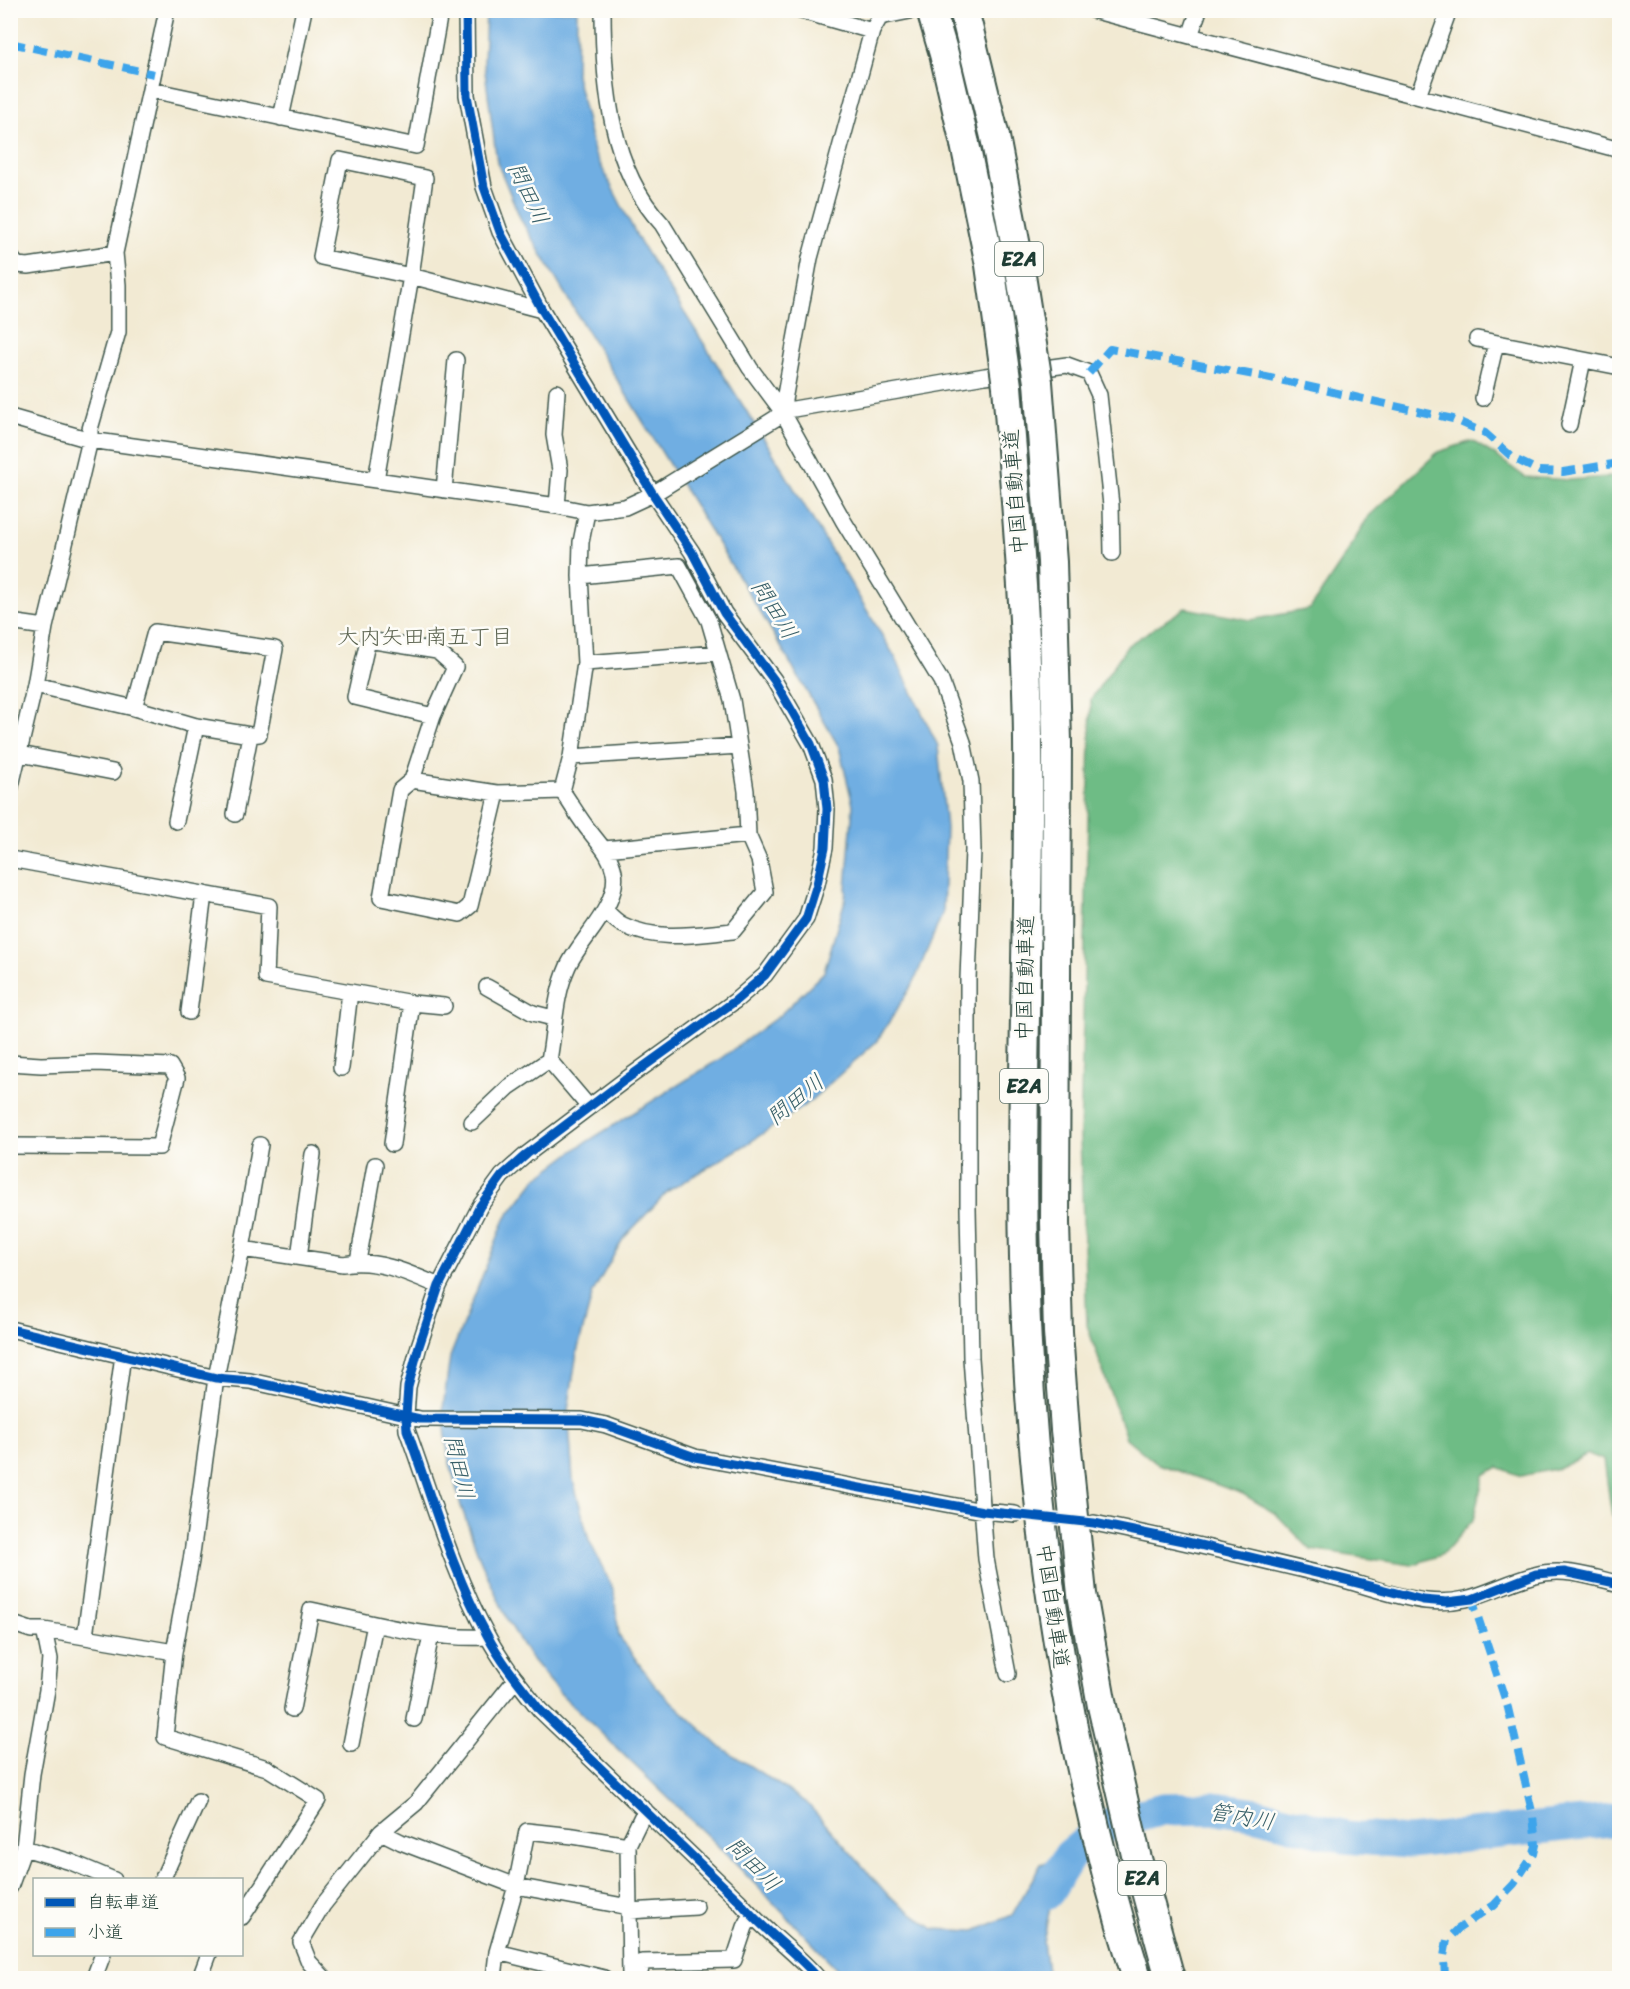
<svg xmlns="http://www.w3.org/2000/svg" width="1630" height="1989" viewBox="0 0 1630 1989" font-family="Sriracha,'Klee One',sans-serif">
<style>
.forest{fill:#6ebc85;stroke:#467c5c;stroke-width:1.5}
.water{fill:#70aee2;stroke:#48768b;stroke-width:1.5}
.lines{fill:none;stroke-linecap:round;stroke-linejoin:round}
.river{stroke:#70aee2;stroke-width:33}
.minor-casing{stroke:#3f574c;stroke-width:18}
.motorway-casing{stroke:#3f574c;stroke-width:32}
.minor{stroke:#fff;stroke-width:15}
.motorway{stroke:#fff;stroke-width:28}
.motorway-bridge-casing{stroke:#3f574c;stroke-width:32;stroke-linecap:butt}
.motorway-bridge{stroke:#fff;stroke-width:28}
.quiet{stroke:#3da4eb;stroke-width:8;stroke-dasharray:15 8;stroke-linecap:butt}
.cycleway-casing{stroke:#fdfcf7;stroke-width:13}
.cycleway{stroke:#0057b8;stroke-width:9}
.labels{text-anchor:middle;stroke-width:5;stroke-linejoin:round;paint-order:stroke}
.shield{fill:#fdfcf7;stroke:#62766e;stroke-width:1.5}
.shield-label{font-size:20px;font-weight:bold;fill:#1f3d34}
.street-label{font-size:21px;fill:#1f3d34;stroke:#fdfcf7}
.water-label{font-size:22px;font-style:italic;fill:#375f68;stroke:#fdfcf7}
.neighbourhood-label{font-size:22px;fill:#5d6552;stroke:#fdfcf7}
</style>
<rect width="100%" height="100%" fill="#fdfcf7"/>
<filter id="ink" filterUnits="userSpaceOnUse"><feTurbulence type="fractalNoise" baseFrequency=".0167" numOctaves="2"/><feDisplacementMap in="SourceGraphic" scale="12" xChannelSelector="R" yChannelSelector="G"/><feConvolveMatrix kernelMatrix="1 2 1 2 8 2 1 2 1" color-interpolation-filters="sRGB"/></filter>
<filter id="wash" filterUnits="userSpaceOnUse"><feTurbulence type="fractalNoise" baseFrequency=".008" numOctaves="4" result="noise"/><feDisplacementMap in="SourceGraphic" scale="24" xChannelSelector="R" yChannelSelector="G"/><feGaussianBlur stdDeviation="1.35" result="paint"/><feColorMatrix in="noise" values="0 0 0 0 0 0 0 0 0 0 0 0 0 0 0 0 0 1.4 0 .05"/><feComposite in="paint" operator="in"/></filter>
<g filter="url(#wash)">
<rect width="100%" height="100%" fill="#f2ead3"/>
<path class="forest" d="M1472,441L1495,455L1525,477L1570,480L1619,476V1519L1612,1516L1604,1460L1588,1454L1560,1468L1521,1476L1498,1467L1484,1475L1473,1520L1443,1554L1412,1565L1311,1550L1276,1514L1243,1494L1156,1463L1126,1438L1087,1325L1080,1138L1091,699L1128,645L1185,608L1251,620L1310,609L1346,555L1368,517L1438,452Z"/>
<path class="water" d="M486,11H577L576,75L594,152L641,244L771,450L895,657L938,746L946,828L943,912L914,982L877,1041L808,1103L747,1144L668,1191L623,1239L593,1292L577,1352L568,1410L573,1480L589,1540L614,1591L619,1636L655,1686L719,1746L806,1802L888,1895L934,1929L975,1931L1012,1915L1041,1864L1070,1855L1052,1897L1043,1942L1048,1978H846L724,1852L560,1693L529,1656L508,1621L480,1559L461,1506L448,1456L443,1408L450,1357L505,1219L536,1179L580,1146L720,1059L780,1015L824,972L845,900L853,805L839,747L770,628L584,326L521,220L497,162L484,64Z"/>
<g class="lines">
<path class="river" d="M1046,1894L1070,1855L1107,1825L1162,1809L1215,1808L1258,1814L1345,1837L1409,1842L1620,1819"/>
</g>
</g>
<g filter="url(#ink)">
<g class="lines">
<g class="minor-casing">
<path id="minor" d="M466,10L467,95L484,187L500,232L542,310L653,494L692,552L724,613L774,680L811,744L824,779L827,809L825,848L817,884L806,919L765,975L735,1001L625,1080L527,1154L502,1176L480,1206L439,1286L419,1346L408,1387L406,1415L407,1430C432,1498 452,1571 487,1635C501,1662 521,1686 540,1710L740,1902C763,1930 795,1951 818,1978
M603,10C603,83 610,169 662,224L750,368L782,411L844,522L941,681L963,742L971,781L973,850L968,979V1209L971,1358L986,1559L1008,1674
M798,10L872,31
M1092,10L1620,150
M880,17L910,11
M1190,36L1199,10
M151,90L416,146L440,12L434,10
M1418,96L1449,10
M281,118L304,10
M10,256L17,265L28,266L115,253
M1477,339L1620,367
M557,392L554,435L560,470L557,506
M1483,398L1496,343
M782,411L985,376L1067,365L1089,373L1099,395L1111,505L1112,553
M10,417L90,440L376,480L557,506L587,512L625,507L653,494L776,418L782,411L810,258L872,31L880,17L878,10
M1569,425L1583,360
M376,480L411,276L425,178L340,160L321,257L411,276L542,310
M444,490L456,360
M580,576L679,566L709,621L732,700L746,791L748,835L759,860L765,892L733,931C697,934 657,942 623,925C616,922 610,915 605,910
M10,622L45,627
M585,663L717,653
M35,685L134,708L196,726L250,735L259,734L275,649L155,632L134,708
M433,716L355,697L368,640L437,651L455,667L433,716L412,780L497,793L562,791
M20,754L113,772
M571,757L739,746
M412,780L400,790L381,898L460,914L470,906L497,793
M10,790L35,685L45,627L90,440V429L118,332V285L115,253L167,10
M235,814L250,735
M176,821L196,726
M605,849L748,835
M10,859L269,906L266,977L412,1003L392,1144
M487,987L533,1013L553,1018
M412,1003L444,1006
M189,1012L204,894
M549,1060L589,1107
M10,1063L41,1065L95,1063L170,1066L177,1078L159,1147L10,1146
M341,1068L350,992
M472,1122L509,1087L549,1060C555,1028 554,997 568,966C581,938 620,905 614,872C611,856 601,846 591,833C580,820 572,805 562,791L571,757L585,663L580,576L581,542L587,512
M242,1249L343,1264C376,1258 409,1273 439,1286
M299,1257L313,1154
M358,1261L375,1165
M10,1329L216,1378L250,1381L420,1419L582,1420L606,1425L695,1457L983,1511L1015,1514
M1094,1523C1174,1539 1254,1558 1333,1577C1362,1584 1398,1598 1426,1601C1473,1606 1493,1586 1535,1575C1563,1567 1592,1577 1620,1584
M10,1623L31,1630H44L50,1659L47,1690L32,1774L24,1848L10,1887
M44,1630L174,1652
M85,1636L123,1355
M292,1709L311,1610C369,1622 428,1640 487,1637
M414,1719L431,1635
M351,1744L375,1624
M381,1832L401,1842L516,1886L629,1907
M24,1848L71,1862L114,1880
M162,1880L198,1801
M629,1911L696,1907
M242,1917L318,1800L267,1768L165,1737L174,1652L191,1561L216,1378L242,1249L260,1145
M497,1952L604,1978
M630,1976L628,1845L645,1810
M94,1978L103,1954
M200,1978L209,1954
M324,1978L309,1962L301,1942L323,1905L381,1832L416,1803L516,1679
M494,1978L497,1952L516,1886L527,1831L573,1836L628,1845
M639,1978L642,1962L734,1960L745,1927L751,1916"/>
</g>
<g class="motorway-casing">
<path id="motorway" d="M931,10L944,54L965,144
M964,10L995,137
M1038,382L1052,562L1057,742L1055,1223L1058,1332L1065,1430L1082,1594L1102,1706L1136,1855L1170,1978
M1007,386C1016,504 1027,622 1028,740C1030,942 1017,1143 1027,1345C1038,1560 1072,1773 1137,1978"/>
</g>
<use href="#minor" class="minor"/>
<use href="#motorway" class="motorway"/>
<g class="motorway-bridge-casing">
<path id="motorway-bridge" d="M995,137L1018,257L1038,382
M965,144L990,265L1007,386"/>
</g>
<use href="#motorway-bridge" class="motorway-bridge"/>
<path class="quiet" d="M10,43L154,74
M1089,373L1110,349L1266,377L1453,419L1485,433L1513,458L1539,471L1563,472L1620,463
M1445,1978L1444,1956L1447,1940L1458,1929L1494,1905L1514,1884L1534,1854L1536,1845L1533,1816L1508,1708L1472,1599"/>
<g class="cycleway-casing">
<path id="cycleway" d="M466,10L467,95L484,187L500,232L542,310L653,494L692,552L724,613L774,680L811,744L824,779L827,809L825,848L817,884L806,919L765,975L735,1001L625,1080L527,1154L502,1176L480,1206L439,1286L419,1346L408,1387L406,1415L407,1430C432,1498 452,1571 487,1635C501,1662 521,1686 540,1710L740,1902C763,1930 795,1951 818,1978
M10,1329L216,1378L250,1381L420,1419L582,1420L606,1425L695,1457L983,1511L1094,1523L1183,1541L1350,1581L1423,1600L1447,1602L1472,1599L1536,1574L1564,1572L1620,1584"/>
</g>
<use href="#cycleway" class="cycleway"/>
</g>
</g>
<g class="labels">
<g class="shield">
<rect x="995" y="242" width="48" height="34" rx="4.5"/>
<rect x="1000" y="1069" width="48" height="34" rx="4.5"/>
<rect x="1118" y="1861" width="48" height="34" rx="4.5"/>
</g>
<g class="shield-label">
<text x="1019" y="266">E2A</text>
<text x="1024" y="1093">E2A</text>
<text x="1142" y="1885">E2A</text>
</g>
<g class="street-label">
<text transform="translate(1015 492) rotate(-94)" y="7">中国自動車道</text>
<text transform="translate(1025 978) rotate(-89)" y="7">中国自動車道</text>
<text transform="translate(1053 1606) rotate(82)" y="7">中国自動車道</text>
</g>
<g class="water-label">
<text transform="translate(529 193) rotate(65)" y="8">問田川</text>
<text transform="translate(775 609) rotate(58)" y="8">問田川</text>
<text transform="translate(795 1099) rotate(-39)" y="8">問田川</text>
<text transform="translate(460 1467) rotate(77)" y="8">問田川</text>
<text transform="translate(1242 1816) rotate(10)" y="8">管内川</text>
<text transform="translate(754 1864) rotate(45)" y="8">問田川</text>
</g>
<g class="neighbourhood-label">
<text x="425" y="644">大内矢田南五丁目</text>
</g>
</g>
<rect width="1630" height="1989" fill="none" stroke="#fdfcf7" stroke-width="36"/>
<rect x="33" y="1878" width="210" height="78" fill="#fdfcf7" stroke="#a4b0a9" stroke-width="1.5"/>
<rect x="45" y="1898" width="30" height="9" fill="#0057b8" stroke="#a4b0a9" stroke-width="1.5"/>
<text x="87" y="1908" font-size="18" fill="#1f3d34">自転車道</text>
<rect x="45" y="1928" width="30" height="9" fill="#3da4eb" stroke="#a4b0a9" stroke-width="1.5"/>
<text x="87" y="1938" font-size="18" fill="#1f3d34">小道</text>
</svg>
